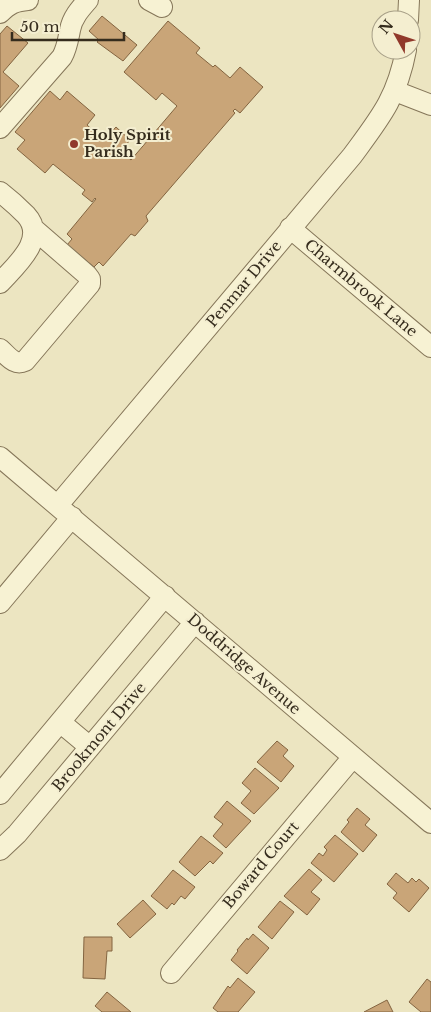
<svg xmlns="http://www.w3.org/2000/svg" width="431" height="1012" viewBox="0 0 431 1012" font-family="'Libre Baskerville',serif">
<style>
.building{fill:#c9a578;stroke:#836440}
.lines{fill:none;stroke-linecap:round;stroke-linejoin:round}
.minor-casing{stroke:#857659;stroke-width:22}
.minor{stroke:#f7f2d3;stroke-width:20}
.poi-dot{fill:#91392b;stroke:#f4eed0;stroke-width:2}
.labels{text-anchor:middle;stroke-width:4;stroke-linejoin:round;paint-order:stroke}
.poi-label{font-size:15px;font-weight:bold;fill:#352c1d;stroke:#f4eed0;text-anchor:start}
.street-label{font-size:15px;fill:#352c1d;stroke:#f4eed0}
</style>
<rect width="100%" height="100%" fill="#ece5c1"/>
<path class="building" d="M102,16L137,45L123,61L97,42L99,40L89,31Z
M168,21L200,48L196,53L213,67L215,65L230,78L240,67L263,87L240,113L235,109L233,111L235,113L146,216L148,221L135,236L131,234L103,266L99,262L94,267L67,245L72,239L67,234L96,199L95,198L92,202L82,194L85,190L53,164L45,173L17,149L25,140L15,132L50,91L60,100L67,91L95,115L87,125L104,140L116,127L130,140L121,151L131,160L177,106L162,93L156,100L124,72Z
M7,26L28,43L3,72L19,86L0,108V34Z
M277,741L288,750L283,756L294,766L281,782L257,762Z
M255,768L279,788L254,814L241,803L251,791L242,783Z
M227,801L251,821L226,848L213,836L223,824L214,817Z
M357,808L370,819L365,825L377,835L363,852L341,832L349,822L347,820Z
M335,835L358,854L334,882L311,863L319,853L323,856L327,850L324,847Z
M201,836L223,853L213,864L210,861L195,876L179,862Z
M309,869L322,880L311,892L320,899L307,915L284,896Z
M173,870L195,887L185,899L181,896L174,905L172,903L167,909L151,896Z
M396,873L408,883L412,878L416,882L419,879L429,888L409,912L393,898L397,893L387,884Z
M143,900L156,914L130,938L117,924Z
M280,901L294,912L272,939L258,927Z
M253,934L269,948L247,974L231,960L238,951L237,950L247,938L248,940Z
M84,937H112V951H107L105,979L83,978Z
M238,978L255,992L238,1012H218L213,1008L228,986L230,988Z
M427,979L431,982V1012H421L409,1002Z
M107,992L131,1012H102L95,1006Z
M387,1000L393,1012H364Z"/>
<g class="lines">
<g class="minor-casing">
<path id="minor" d="M149,0L162,7
M0,13C9,4 15,1 28,0
M408,20L409,0
M395,91L431,105
M0,128L62,57C67,48 68,40 70,30C72,18 80,9 88,0
M0,192C9,199 18,207 26,215C48,239 15,266 0,283
M290,228L431,347
M0,349C8,356 14,366 25,361L90,284V279L87,275L34,229
M0,457L431,823
M58,505L352,156C380,118 397,98 406,50
M0,603L72,517
M60,722L90,747
M0,794L165,596
M0,850L17,834L195,622
M171,973L353,757"/>
</g>
<use href="#minor" class="minor"/>
</g>
<circle class="poi-dot" cx="74" cy="144" r="5"/>
<g class="labels">
<g class="poi-label">
<text x="84" y="140">Holy Spirit<tspan x="84" dy="17">Parish</tspan></text>
</g>
<g class="street-label">
<text transform="translate(244 284) rotate(-50)" y="5">Penmar Drive</text>
<text transform="translate(361 288) rotate(40)" y="5">Charmbrook Lane</text>
<text transform="translate(244 664) rotate(41)" y="5">Doddridge Avenue</text>
<text transform="translate(99 737) rotate(-50)" y="5">Brookmont Drive</text>
<text transform="translate(261 865) rotate(-50)" y="5">Boward Court</text>
</g>
</g>
<g transform="translate(396 35) rotate(310)"><circle r="24" fill="#f4eed0" stroke="#a8a088"/>
<path d="M0-4L9 19L0 12L-9 19Z" fill="#91392b"/>
<text y="-8" font-size="14" font-weight="bold" text-anchor="middle" fill="#352c1d">N</text>
</g>
<path d="M12 32v8h112v-8" fill="none" stroke="#352c1d" stroke-width="2.5"/>
<text x="20" y="32" font-size="15" fill="#352c1d" stroke="#f4eed0" stroke-width="4" paint-order="stroke">50 m</text>
</svg>
